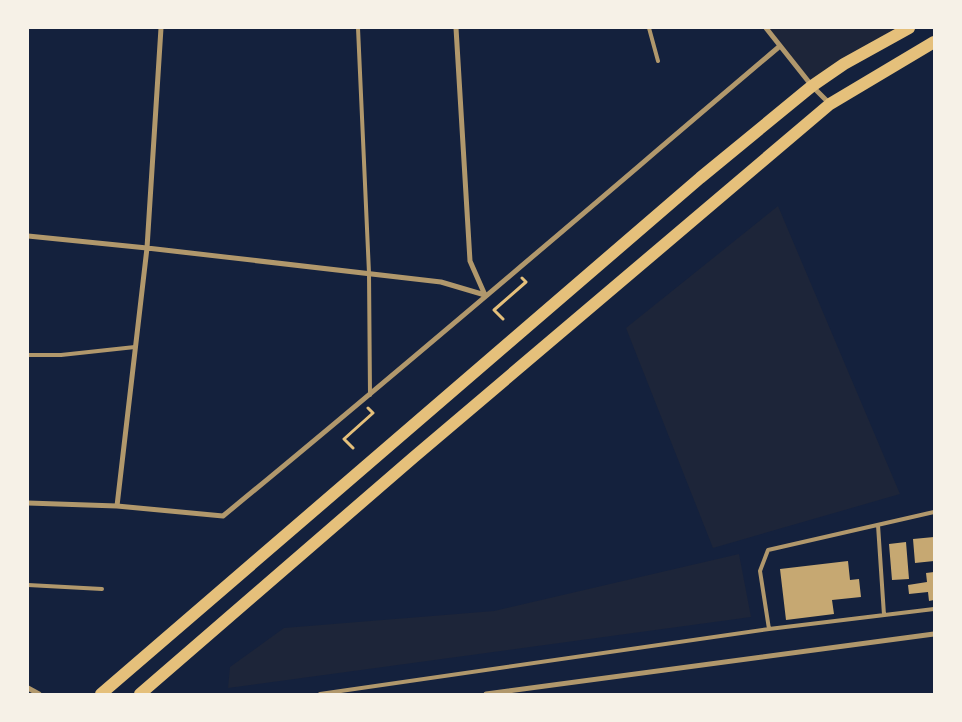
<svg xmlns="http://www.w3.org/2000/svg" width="962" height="722" viewBox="0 0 962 722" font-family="'Archivo Narrow',sans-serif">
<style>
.green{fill:#1d2539}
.building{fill:#c6a872}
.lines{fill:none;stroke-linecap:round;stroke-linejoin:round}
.path{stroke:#e5c07b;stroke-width:3}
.service{stroke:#b1986c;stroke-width:4}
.minor{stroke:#b1986c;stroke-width:5}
.primary{stroke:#e5c07b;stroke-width:12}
</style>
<rect width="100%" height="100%" fill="#14213d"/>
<path class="green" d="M766,28H892L893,37L812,86Z
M778,206L900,494L713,548L626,328Z
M739,554L751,617L228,688L230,667L284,628L494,611Z"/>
<path class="building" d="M934,537V561L915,563L913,539Z
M906,542L909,579L892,580L889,544Z
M848,561L850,580L859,579L861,597L832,600L834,614L786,620L780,569Z
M934,572V600L929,601L928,592L909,594L908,585L927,582L926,573Z"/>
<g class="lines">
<path class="path" d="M503,319L494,310L526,282L522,278
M353,448L344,439L373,413L368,408"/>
<path class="service" d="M358,28L369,273L370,395
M649,28L658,61
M28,355H61L135,347
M878,525L884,615
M28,585L102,589
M769,629L760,571L768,550L934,512
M320,694L769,629L934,609"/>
<path class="minor" d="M456,28L470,261L485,295
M766,28L812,86L830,104
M28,236L147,248L441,282L485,295
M28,503L117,506L223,516C411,362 595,203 780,46
M117,506L147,248L161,28
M28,688L39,694
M486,694L934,634"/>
<path class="primary" d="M101,694L700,178L812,86L844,64L909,28
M140,694L414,457L830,104L934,42"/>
</g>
<rect width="962" height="722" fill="none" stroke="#f6f1e7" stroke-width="58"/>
</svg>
